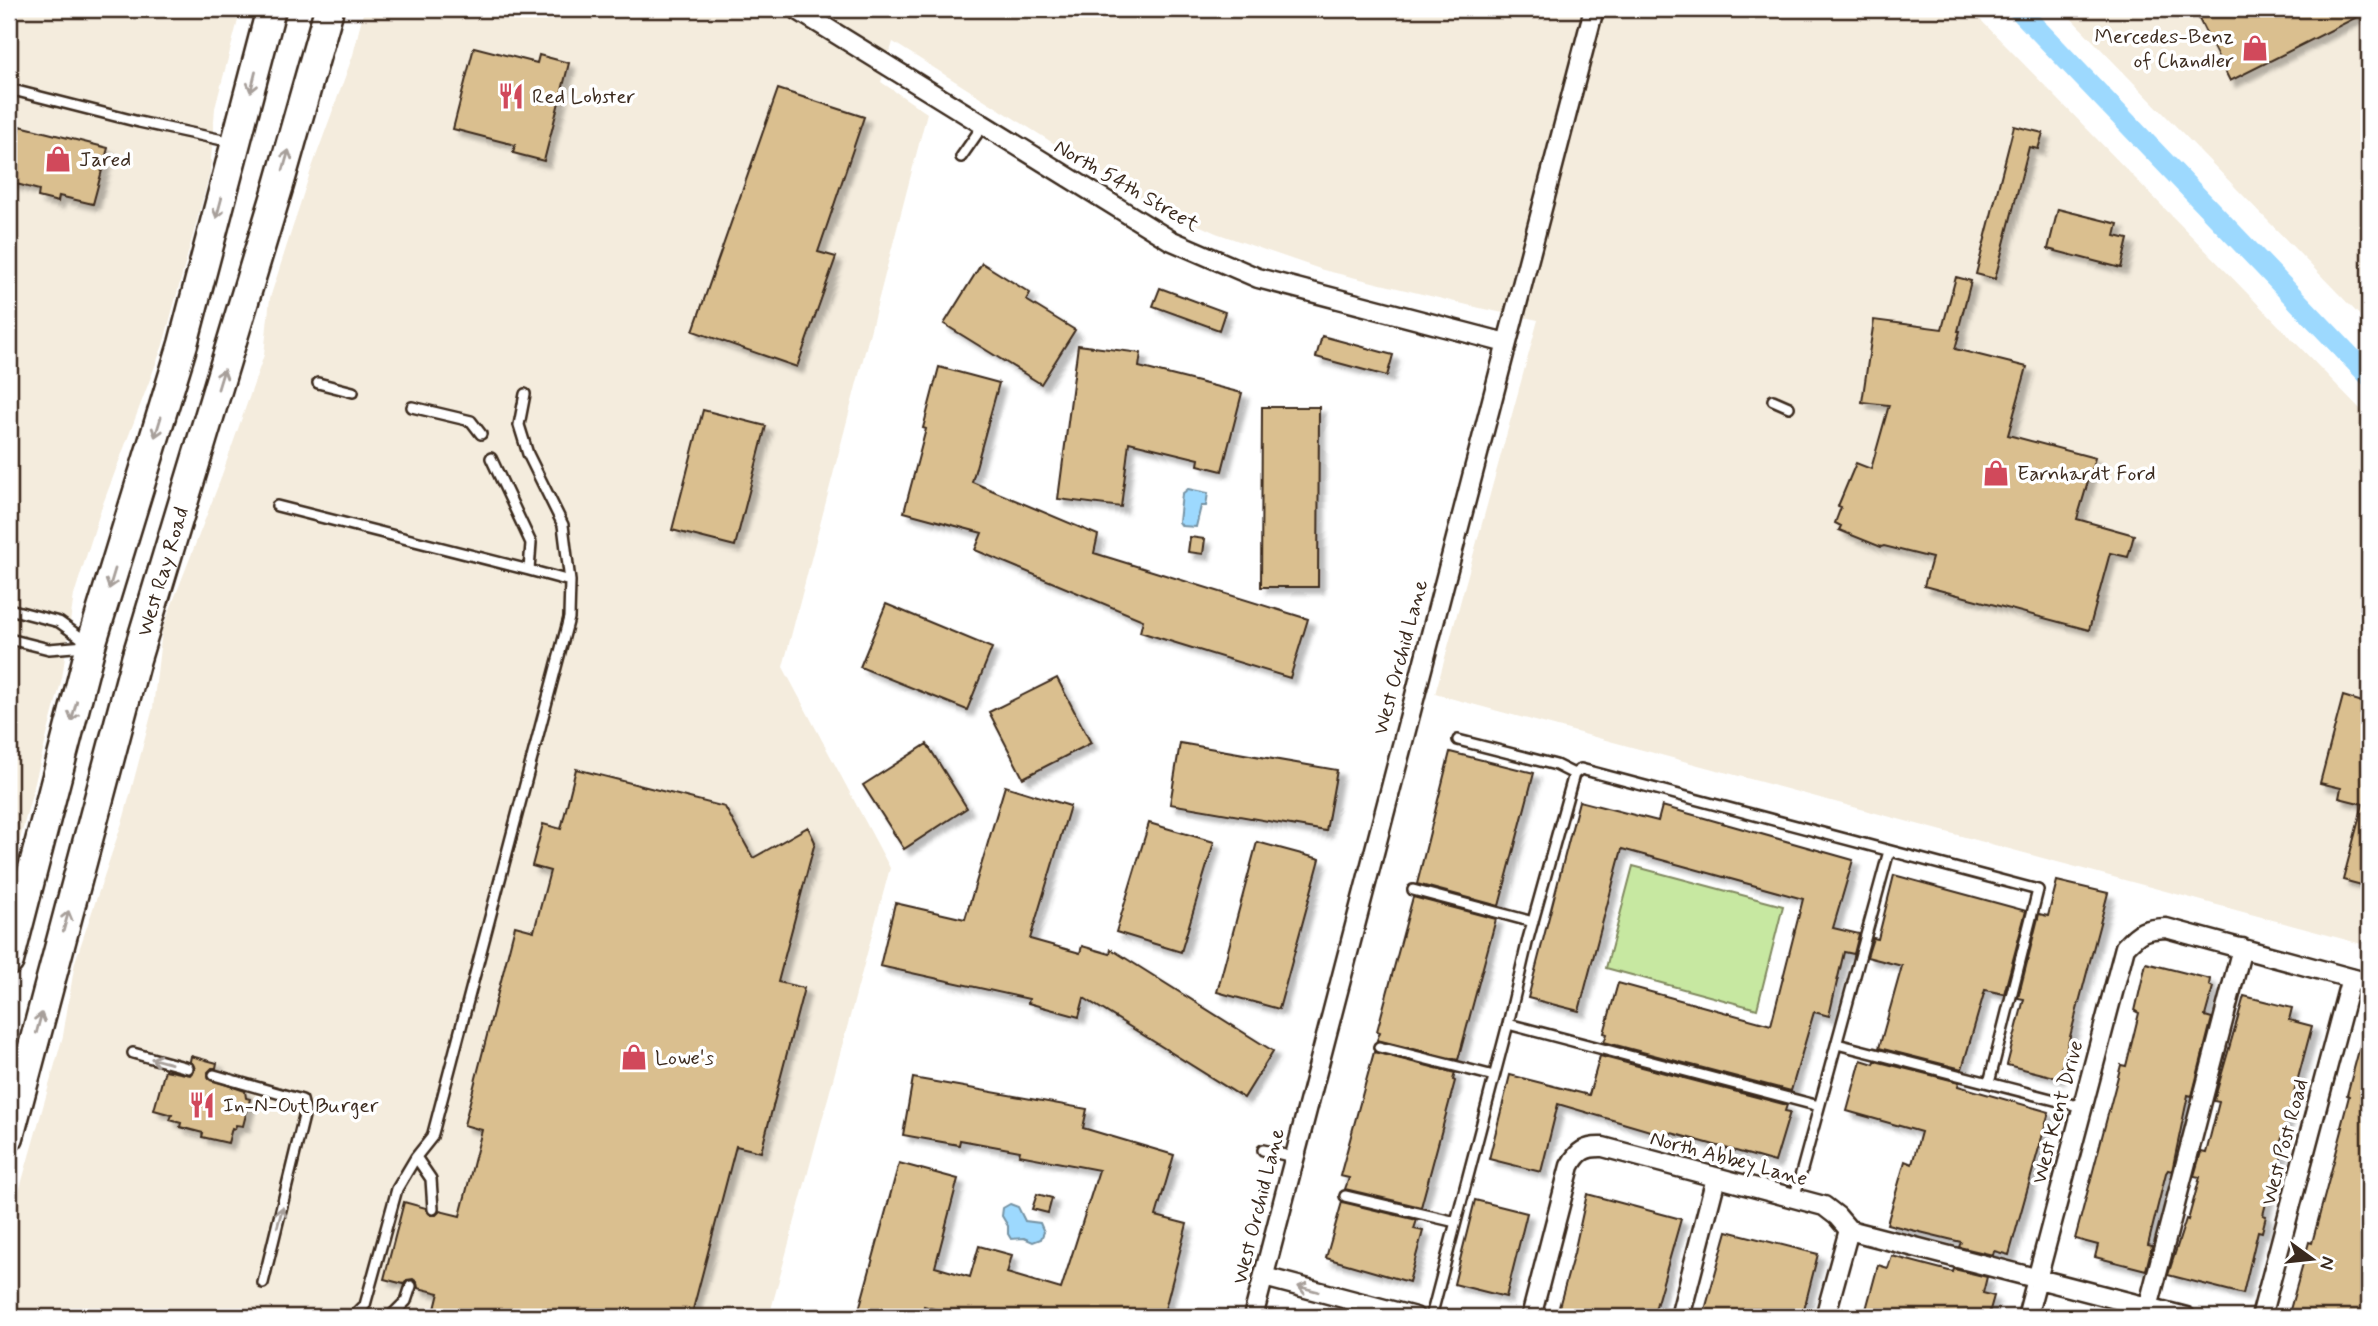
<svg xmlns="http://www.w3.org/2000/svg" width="2378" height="1326" viewBox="0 0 2378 1326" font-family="Mynerve,sans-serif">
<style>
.built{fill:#f4ecdd}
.green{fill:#c7e8a1;stroke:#818960;stroke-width:2}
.water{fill:#9dd9fe;stroke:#7693a4;stroke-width:2}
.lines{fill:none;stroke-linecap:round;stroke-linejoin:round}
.canal{stroke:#9dd9fe;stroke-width:21}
.building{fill:#dabf8f;stroke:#3b2a1e;stroke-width:2;filter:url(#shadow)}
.lane-casing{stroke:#3b2a1e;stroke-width:14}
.street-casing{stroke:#3b2a1e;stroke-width:23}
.primary-casing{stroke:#3b2a1e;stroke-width:33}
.lane{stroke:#fff;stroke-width:9}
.street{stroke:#fff;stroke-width:18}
.primary{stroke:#fff;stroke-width:28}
.oneway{stroke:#a79f9a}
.labels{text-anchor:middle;stroke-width:7;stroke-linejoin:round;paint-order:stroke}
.poi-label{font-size:21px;fill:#3b2a1e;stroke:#fff;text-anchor:start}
.street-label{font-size:21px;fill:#3b2a1e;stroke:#fff}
</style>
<defs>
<filter id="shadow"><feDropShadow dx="6" dy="6" stdDeviation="2" flood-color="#0004"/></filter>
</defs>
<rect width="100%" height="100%" fill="#fff"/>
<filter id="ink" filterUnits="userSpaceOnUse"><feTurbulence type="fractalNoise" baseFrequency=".0143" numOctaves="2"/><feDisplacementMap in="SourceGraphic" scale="14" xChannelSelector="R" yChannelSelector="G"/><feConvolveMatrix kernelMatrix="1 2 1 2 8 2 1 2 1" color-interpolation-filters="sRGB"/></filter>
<g filter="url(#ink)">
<path class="built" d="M9,9H241L215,108L210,173L163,345L101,509L74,595L62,678L9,882Z
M364,9H1970L2369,418V946L1435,694L1538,320L1484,309L1323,270L1216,233L1145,201L893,42L881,82L927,113L783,667L890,868L769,1317H9V1227L63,1036L75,962L124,817L153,708L162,630L218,486L264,355L270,298L310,173L353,55Z
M2062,9H2369V325Z"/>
<path class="green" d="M1633,866L1783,906L1757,1009L1606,968Z"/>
<path class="water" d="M1188,489L1208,493L1206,506H1201L1196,527L1182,526L1179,522L1182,494Z
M1010,1204L1018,1207L1025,1221L1040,1223L1044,1232L1041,1239L1033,1242L1024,1238L1011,1239L1008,1234V1226L1002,1216L1003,1208Z"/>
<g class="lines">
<path class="canal" d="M2018,9L2369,376"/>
</g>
<path class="building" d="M2194,9H2369V11L2230,81Z
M474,47L537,63L539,55L569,63L544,161L513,153L515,145L453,129Z
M778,89L864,117L818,252L836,257L797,367L693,331Z
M20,126L108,148L93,204L59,196L58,202L38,197L39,190L9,182V170Z
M2014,126L2043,133L2038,149L2029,147L1995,279L1976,274Z
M2058,209L2118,224L2115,236L2128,239L2121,268L2048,249Z
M982,263L1030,293L1026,300L1075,330L1041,384L944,324Z
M1956,277L1971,281L1958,331H1960L1955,349L2027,367L2008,435L2095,458L2077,519L2134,535L2128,557L2110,553L2089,630L1924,586L1932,558L1884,546L1881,547L1839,530L1841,526L1835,523L1841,507L1838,506L1856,463L1871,469L1889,405L1862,402L1874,320L1942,329Z
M1160,288L1225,312L1219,330L1153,306Z
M1322,336L1393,355L1387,376L1316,357Z
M1078,345L1141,353L1139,367L1242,393L1222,471L1198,465L1199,459L1129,442L1121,507L1058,499Z
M939,367L999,383L972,482L1098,535L1094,553L1308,619L1290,678L1140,632L1143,620L975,550L982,533L904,512L926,429L923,428Z
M1262,407H1319L1318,587H1261Z
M703,410L766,426L735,546L672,530Z
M1190,537L1205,539L1203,554L1188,552Z
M886,604L992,648L967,710L860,667Z
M1057,678L1091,743L1023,778L989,712Z
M2343,696L2369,704V887L2343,880L2363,804L2339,798L2341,788L2320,783Z
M1180,743L1337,770L1326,831L1170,804Z
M927,744L967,808L904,849L863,785Z
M1450,752L1534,773L1499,906L1417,884Z
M576,769L725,807L753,858L808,827L815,842L778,982L804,988L761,1152L736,1146L691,1317H433L439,1293L418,1288L417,1282L413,1279L407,1280L404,1284L384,1279L404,1202L426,1208L431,1215H436L440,1211L460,1216L482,1130L464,1125L515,926L534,931L550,871L532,866L543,824L561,829Z
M1005,786L1070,806L1030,939L1080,953L1082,946L1110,954L1111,949L1273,1051L1244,1098L1084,998L1079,1017L1028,1003L1029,999L880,966L895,903L965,919Z
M1579,801L1658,821L1662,806L1853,860L1833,928L1859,934L1854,954L1844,952L1829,1016L1814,1012L1791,1091L1604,1042L1607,1034L1604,1033L1618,983L1771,1025L1803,899L1622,849L1579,1011L1528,998Z
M1149,823L1214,842L1181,952L1116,932Z
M1257,842L1320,859L1279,1009L1217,992Z
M1894,875L2026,911L2004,994L1985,990L1962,1069L1879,1048L1902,966L1867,957L1873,938L1878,939Z
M2057,881L2108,893L2059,1078L2007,1065L2024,999L2018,998L2039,914L2048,916Z
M1413,897L1496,919L1458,1060L1377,1040L1380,1032L1377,1031Z
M2146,963L2210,979L2209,985L2213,987L2205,1016L2212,1018L2192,1096L2188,1095L2172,1171L2168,1170L2166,1173L2148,1245L2152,1246L2146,1270L2095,1257L2098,1245L2075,1239L2121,1065L2126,1066L2139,1013L2135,1011Z
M2244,996L2292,1008L2289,1020L2312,1026L2279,1149L2283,1150L2279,1165L2276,1164L2263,1215L2266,1216L2262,1232L2258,1231L2243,1294L2168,1275L2186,1219L2188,1220L2200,1177L2194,1176L2201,1152L2206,1153L2219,1102L2214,1101Z
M2364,1031L2369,1032V1291L2362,1317H2288L2309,1242L2312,1243L2343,1127H2341L2349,1096L2347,1095Z
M1374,1052L1455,1073L1453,1080L1455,1081L1421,1207L1345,1189L1349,1178L1340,1176Z
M191,1056L217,1063L216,1068H212L208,1072L209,1079L245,1091L246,1098L250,1099L243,1126L236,1125L235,1129L232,1128L228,1143L202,1137L203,1133L180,1127L181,1123L170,1120L172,1115L154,1110L165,1070L190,1075L195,1069L193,1064L190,1061Z
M1600,1056L1787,1105L1785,1111L1790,1112L1775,1162L1668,1132L1667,1136L1558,1104L1541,1172L1489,1159L1510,1075L1589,1095Z
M1861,1060L1874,1064L1875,1061L1959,1082L1958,1086L2049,1112L2009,1255L1994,1251L1993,1255L1959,1247L1961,1242L1887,1224L1905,1161L1912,1164L1921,1132L1847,1111Z
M913,1078L1087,1109L1083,1128L1174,1155L1156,1216L1187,1224L1163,1317H962L924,1306L921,1317H857L899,1163L958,1179L935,1267L970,1277L979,1246L1012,1255L1007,1273L1061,1289L1099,1170L1019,1155L1020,1151L960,1140L959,1145L903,1135Z
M1037,1194L1052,1198L1048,1213L1032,1209Z
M1587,1194L1681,1219L1653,1317H1567L1557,1314L1574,1253Z
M1475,1200L1527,1213L1506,1297L1454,1284Z
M1342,1202L1417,1220L1414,1229L1423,1231L1409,1282L1326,1258Z
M1727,1231L1818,1254L1802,1317H1703Z
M1892,1256L1953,1272L1954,1269L1987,1277L1983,1293L1994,1296L1988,1317H1864L1878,1265L1888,1268Z"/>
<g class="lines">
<g class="lane-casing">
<path id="lane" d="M9,89L139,122L232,142
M961,157L984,124
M318,383L353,392
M1773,400L1789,407
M412,407L471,421L481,434
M277,506L529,570L531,543L491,458
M529,570L570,581
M9,609L59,622L87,642
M9,639L49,649L86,646
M1458,740L1556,765L1574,774
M1413,890L1533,922
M1508,1024L1528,939L1574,774L1581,769L2038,890L1989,1083
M1837,1044L2082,1107
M1379,1047L1494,1076
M133,1053L188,1068
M214,1075L302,1100L305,1112L263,1283
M1263,1150L1294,1157
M416,1157L431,1179L433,1209
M1345,1196L1456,1222
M1794,1199L1889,851
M353,1317L365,1305L397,1189L416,1157L432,1137L569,618L570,581L563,525L528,454L519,425L525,394
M390,1317L406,1301L411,1286
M1431,1317L1508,1024L1819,1106"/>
</g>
<g class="street-casing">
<path id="street" d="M796,9L1170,240L1258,278L1506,343
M1849,1230L2186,1317
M1264,1277L1415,1317
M2148,1308L2242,948
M1253,1317L1594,9
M1531,1317L1570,1166C1578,1151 1586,1146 1603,1147L1824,1206L1837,1216L1849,1230
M1680,1317L1716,1178
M1825,1317L1849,1230
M2027,1317L2125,947C2140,931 2144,929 2166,928L2369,983
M2261,1317L2351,978"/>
</g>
<g class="primary-casing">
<g id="primary">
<path d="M9,961L91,645L183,344L271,9"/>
<path id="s1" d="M9,1137L136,659L279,185L329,9"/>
</g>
</g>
<use href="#lane" class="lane"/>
<use href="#street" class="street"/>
<use href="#primary" class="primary"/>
</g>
<defs><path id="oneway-shaft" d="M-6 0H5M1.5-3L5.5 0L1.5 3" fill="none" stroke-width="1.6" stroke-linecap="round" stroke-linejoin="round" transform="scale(1.75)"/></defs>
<g class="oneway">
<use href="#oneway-shaft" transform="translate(253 82) rotate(104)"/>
<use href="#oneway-shaft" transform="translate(286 160) rotate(-74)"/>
<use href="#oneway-shaft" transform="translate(219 208) rotate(105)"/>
<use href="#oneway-shaft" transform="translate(221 379) rotate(-73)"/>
<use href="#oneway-shaft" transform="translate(158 427) rotate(107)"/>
<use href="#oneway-shaft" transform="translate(112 579) rotate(107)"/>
<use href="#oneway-shaft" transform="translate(74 711) rotate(105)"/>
<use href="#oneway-shaft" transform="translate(66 921) rotate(-75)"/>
<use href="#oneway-shaft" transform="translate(39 1023) rotate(-75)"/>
<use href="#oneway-shaft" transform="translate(161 1061) rotate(-165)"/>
<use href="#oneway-shaft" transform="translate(280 1217) rotate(-75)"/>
<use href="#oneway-shaft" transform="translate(1308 1289) rotate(-165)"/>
</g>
</g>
<defs>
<g id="shop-bare" transform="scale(2.1)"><path d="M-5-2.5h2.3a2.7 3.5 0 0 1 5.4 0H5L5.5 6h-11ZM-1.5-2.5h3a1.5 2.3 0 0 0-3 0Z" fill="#d1495b" stroke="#fff" stroke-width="2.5" paint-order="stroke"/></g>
<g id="restaurant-bare" transform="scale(2.1)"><path d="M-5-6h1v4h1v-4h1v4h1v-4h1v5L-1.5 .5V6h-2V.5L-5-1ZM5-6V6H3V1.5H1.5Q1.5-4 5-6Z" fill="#d1495b" stroke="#fff" stroke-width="2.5" paint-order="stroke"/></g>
</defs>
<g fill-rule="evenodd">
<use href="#shop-bare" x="2255" y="48"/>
<use href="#restaurant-bare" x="511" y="96"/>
<use href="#shop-bare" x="58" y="159"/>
<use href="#shop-bare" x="1996" y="473"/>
<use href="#shop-bare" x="634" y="1057"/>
<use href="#restaurant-bare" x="202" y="1105"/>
</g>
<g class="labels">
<g class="poi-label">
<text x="2234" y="43" text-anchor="end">Mercedes-Benz<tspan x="2234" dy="24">of Chandler</tspan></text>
<text x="532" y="103">Red Lobster</text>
<text x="79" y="166">Jared</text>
<text x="2017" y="480">Earnhardt Ford</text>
<text x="655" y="1064">Lowe's</text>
<text x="223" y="1112">In-N-Out Burger</text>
</g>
<g class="street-label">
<text transform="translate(1127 185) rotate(30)" y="7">North 54th Street</text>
<text dy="7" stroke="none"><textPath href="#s1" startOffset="586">West Ray Road</textPath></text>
<text transform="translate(1400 657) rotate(-75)" y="7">West Orchid Lane</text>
<text transform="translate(2057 1112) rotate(-75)" y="7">West Kent Drive</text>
<text transform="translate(2284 1142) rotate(-75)" y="7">West Post Road</text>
<text transform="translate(1729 1158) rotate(15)" y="7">North Abbey Lane</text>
<text transform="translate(1258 1206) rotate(-76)" y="7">West Orchid Lane</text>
</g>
</g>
<rect width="2378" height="1326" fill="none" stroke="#fff" stroke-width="35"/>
<rect x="18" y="18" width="2343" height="1291" fill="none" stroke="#3b2a1e" stroke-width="2.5" filter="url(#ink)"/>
<g transform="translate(2312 1259) rotate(105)" stroke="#ffffff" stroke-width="5" paint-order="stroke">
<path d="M0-5L12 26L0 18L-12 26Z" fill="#3b2a1e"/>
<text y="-10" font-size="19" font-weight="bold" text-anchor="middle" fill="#3b2a1e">N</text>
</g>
</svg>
